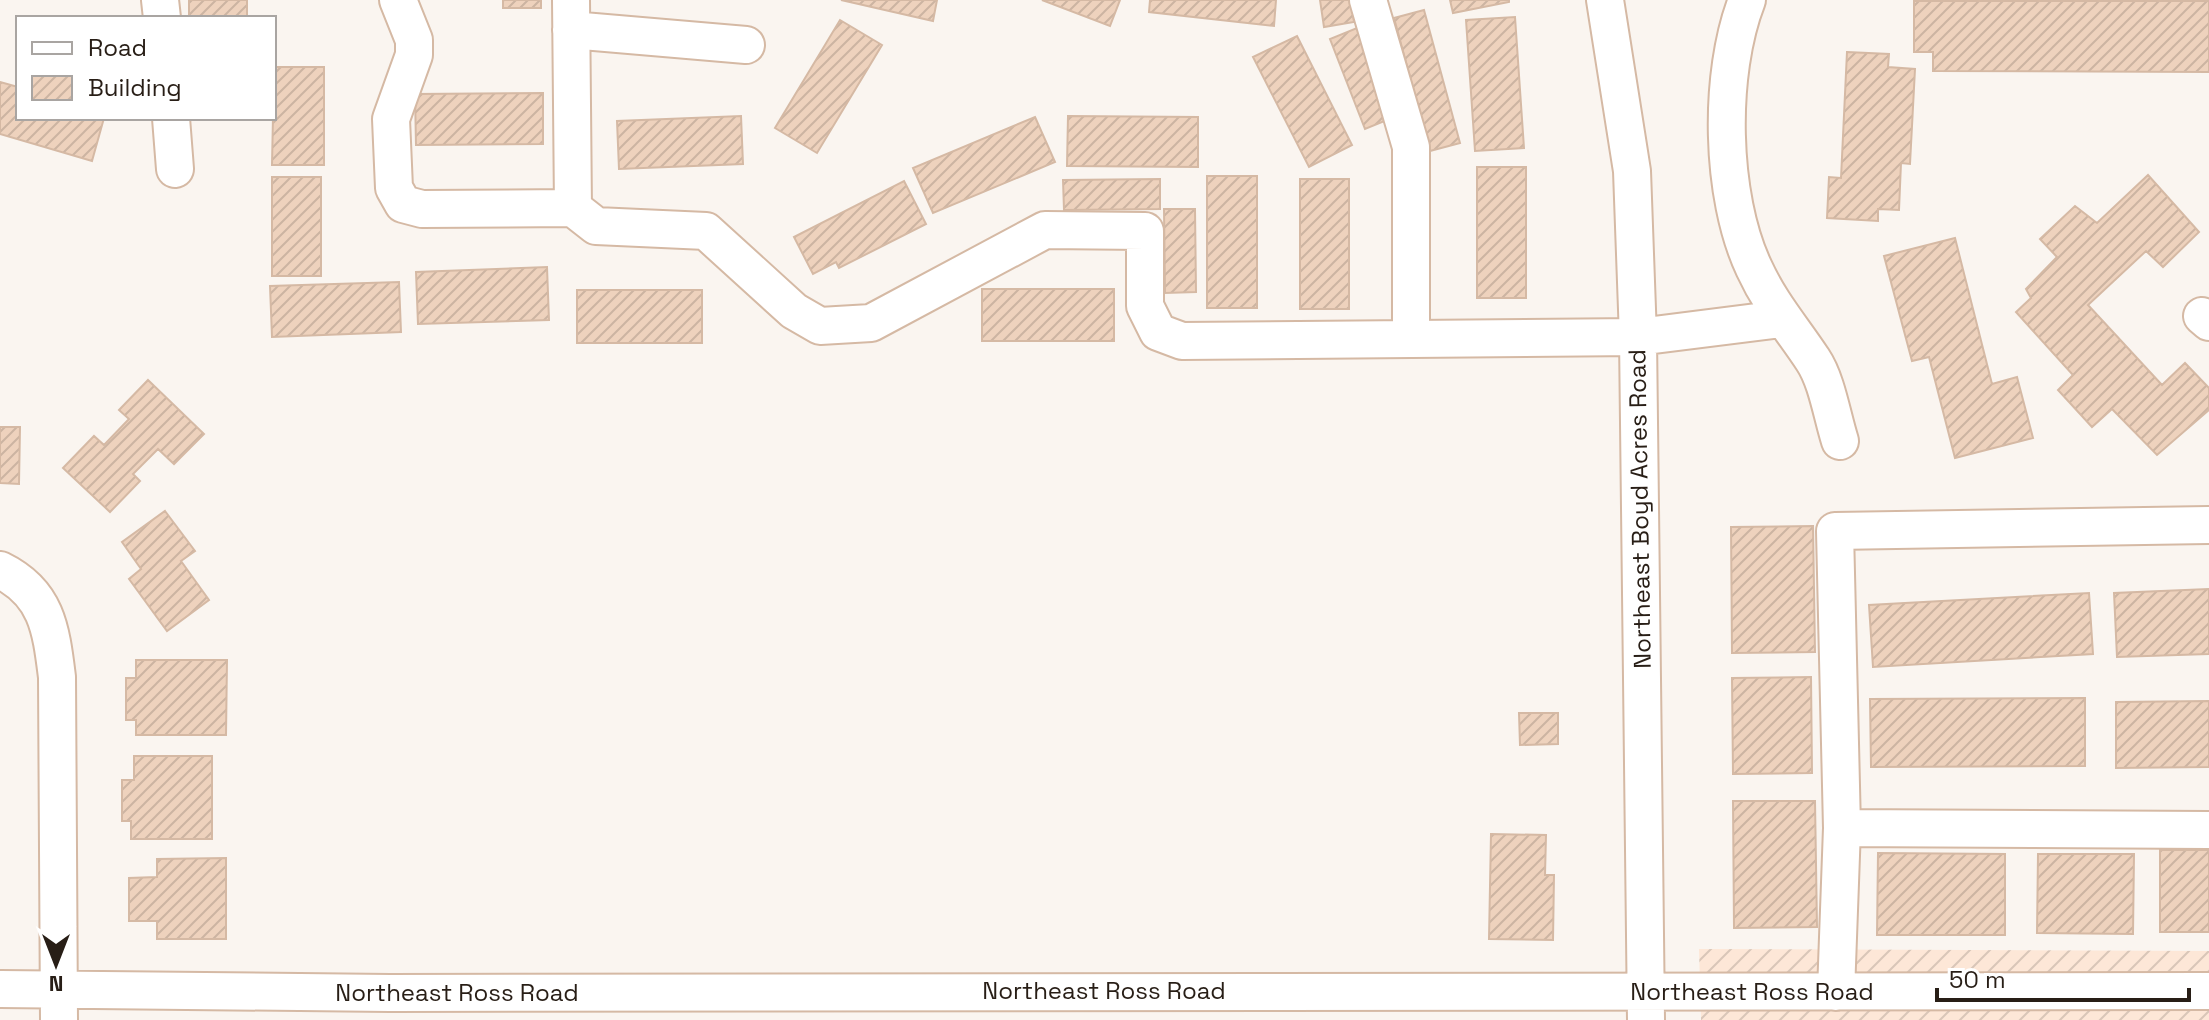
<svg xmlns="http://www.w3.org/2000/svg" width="2209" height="1020" viewBox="0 0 2209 1020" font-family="'Space Grotesk',sans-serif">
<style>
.industrial{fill:url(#industrial-furrows)}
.building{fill:url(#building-hatch);stroke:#d5b9a4;stroke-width:2}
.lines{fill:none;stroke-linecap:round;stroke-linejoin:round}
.minor-casing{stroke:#d5b9a4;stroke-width:40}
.minor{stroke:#fff;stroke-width:36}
.labels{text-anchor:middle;stroke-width:7;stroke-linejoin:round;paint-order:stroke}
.street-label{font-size:24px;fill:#281e16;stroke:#fff}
</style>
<defs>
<pattern id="industrial-furrows" width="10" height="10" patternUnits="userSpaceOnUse" patternTransform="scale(2)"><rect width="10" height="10" fill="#fde7d7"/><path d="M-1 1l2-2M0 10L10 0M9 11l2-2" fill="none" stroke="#d9c6b8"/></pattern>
<pattern id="building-hatch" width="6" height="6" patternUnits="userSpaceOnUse" patternTransform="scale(2)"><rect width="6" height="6" fill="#eed2bd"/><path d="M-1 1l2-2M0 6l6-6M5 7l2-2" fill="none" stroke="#ccb4a2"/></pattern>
</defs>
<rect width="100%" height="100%" fill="#faf5f0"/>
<path class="industrial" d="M1699,949L2209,951V1020H1701Z"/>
<path class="building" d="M189,0H247V18H189Z
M503,0H541V8H503Z
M841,0H937L933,21Z
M1042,0H1120L1110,26Z
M1150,0H1276L1274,26L1149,12Z
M1320,0H1351L1354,22L1324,27Z
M1450,0H1509V2L1453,13Z
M1914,1H2209V72L1933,71V52H1914Z
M1424,10L1460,143L1430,151L1394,18Z
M1515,17L1524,148L1475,151L1466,20Z
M840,20L882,45L817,153L775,128Z
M1357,28L1392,118L1365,129L1330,39Z
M1297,36L1352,145L1309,167L1253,57Z
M1847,52L1889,54L1888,67L1915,69L1910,164L1901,163L1899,210L1878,209V221L1827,218L1829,177L1841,178Z
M274,67H324V165H272Z
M0,82L18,87V118H104L92,161L0,134Z
M543,93V144L416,145L415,94Z
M741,116L743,164L619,169L617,121Z
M1068,116L1198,117V167L1067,166Z
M1035,117L1055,162L933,213L913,168Z
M1477,167H1526V298H1477Z
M2148,175L2199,232L2163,267L2146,251L2088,305L2162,385L2185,363L2209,388V410L2157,455L2112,409L2092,427L2058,390L2073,375L2016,312L2031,298L2026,289L2057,257L2040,239L2075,206L2097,223Z
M1207,176H1257V308H1207Z
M272,177H321V276H272Z
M1160,179V209L1064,210L1063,180Z
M1300,179H1349V309H1300Z
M904,181L926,224L839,268L836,262L813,274L794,237Z
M1164,209H1195L1196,292L1165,293Z
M1955,238L1992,384L2017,377L2033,438L1955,458L1929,357L1912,361L1884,256Z
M547,267L549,320L418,324L416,272Z
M399,282L401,332L272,337L270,286Z
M982,289H1114V341H982Z
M577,290H702V343H577Z
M148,380L204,434L174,464L158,449L133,474L140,481L110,512L63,468L94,436L104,445L129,419L119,410Z
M0,427H20L19,484L0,483Z
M165,511L195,551L181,561L209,600L167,631L129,579L141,569L122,542Z
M1813,526L1815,652L1732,653L1731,527Z
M2209,589V654L2117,657L2114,593Z
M2089,593L2093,654L1873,667L1869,605Z
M136,660H227L226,735H136V720H126V678H136Z
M1811,677L1812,773L1733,774L1732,678Z
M2085,698V766L1871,767L1870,699Z
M2209,701V767L2116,768V702Z
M1519,713H1558V744L1520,745Z
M134,756H212V839H131V821H122V780H134Z
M1733,801H1815L1817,927L1734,928Z
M1491,834L1546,835L1545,875H1554L1553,940L1489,939Z
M2160,850H2209V932H2160Z
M1878,853L2005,854V935H1877Z
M2038,854H2134L2133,934L2037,933Z
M226,858V939H157V921H129V878L157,877V859Z"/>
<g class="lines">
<g class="minor-casing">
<path id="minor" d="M160,0L162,18
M398,0L414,40V55L391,119L394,188L403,204L422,209L573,208
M571,0L573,208L596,226L706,231L794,311L820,326L871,323L1045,230L1145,231V306L1158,332L1182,341L1638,337L1780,319
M1368,0L1411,147V337
M1605,0L1632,171L1638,337L1646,1020
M1747,0C1718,74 1720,196 1754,268C1771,305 1792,328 1813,360C1827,381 1832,416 1840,441
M571,30L746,45
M171,118L175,169
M2202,316L2209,322
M0,570C47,593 51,629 57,677L59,1020
M1842,828L1835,531L2209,525
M0,989L390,993L2209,991
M1836,992L1842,828L2209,830"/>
</g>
<use href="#minor" class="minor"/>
</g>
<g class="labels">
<g class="street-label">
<text transform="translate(1640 509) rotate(-91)" y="8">Northeast Boyd Acres Road</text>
<text x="1104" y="999">Northeast Ross Road</text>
<text x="1752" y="1000">Northeast Ross Road</text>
<text x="457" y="1001">Northeast Ross Road</text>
</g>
</g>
<rect x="16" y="16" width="260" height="104" fill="#ffffff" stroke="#a9a5a2" stroke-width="2"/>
<rect x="32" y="42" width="40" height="12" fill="#ffffff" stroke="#a9a5a2" stroke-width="2"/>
<text x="88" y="56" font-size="24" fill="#281e16">Road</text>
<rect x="32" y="76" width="40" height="24" fill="url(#building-hatch)" stroke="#a9a5a2" stroke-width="2"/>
<text x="88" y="96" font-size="24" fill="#281e16">Building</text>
<g transform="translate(56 964) rotate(180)" stroke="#ffffff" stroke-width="6" paint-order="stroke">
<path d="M0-6L14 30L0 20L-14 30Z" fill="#281e16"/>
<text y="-12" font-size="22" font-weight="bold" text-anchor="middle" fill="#281e16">N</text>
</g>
<path d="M1937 988v12h252v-12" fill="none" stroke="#281e16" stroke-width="4"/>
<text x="1949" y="988" font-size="24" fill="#281e16" stroke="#ffffff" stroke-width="6" paint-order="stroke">50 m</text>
</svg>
